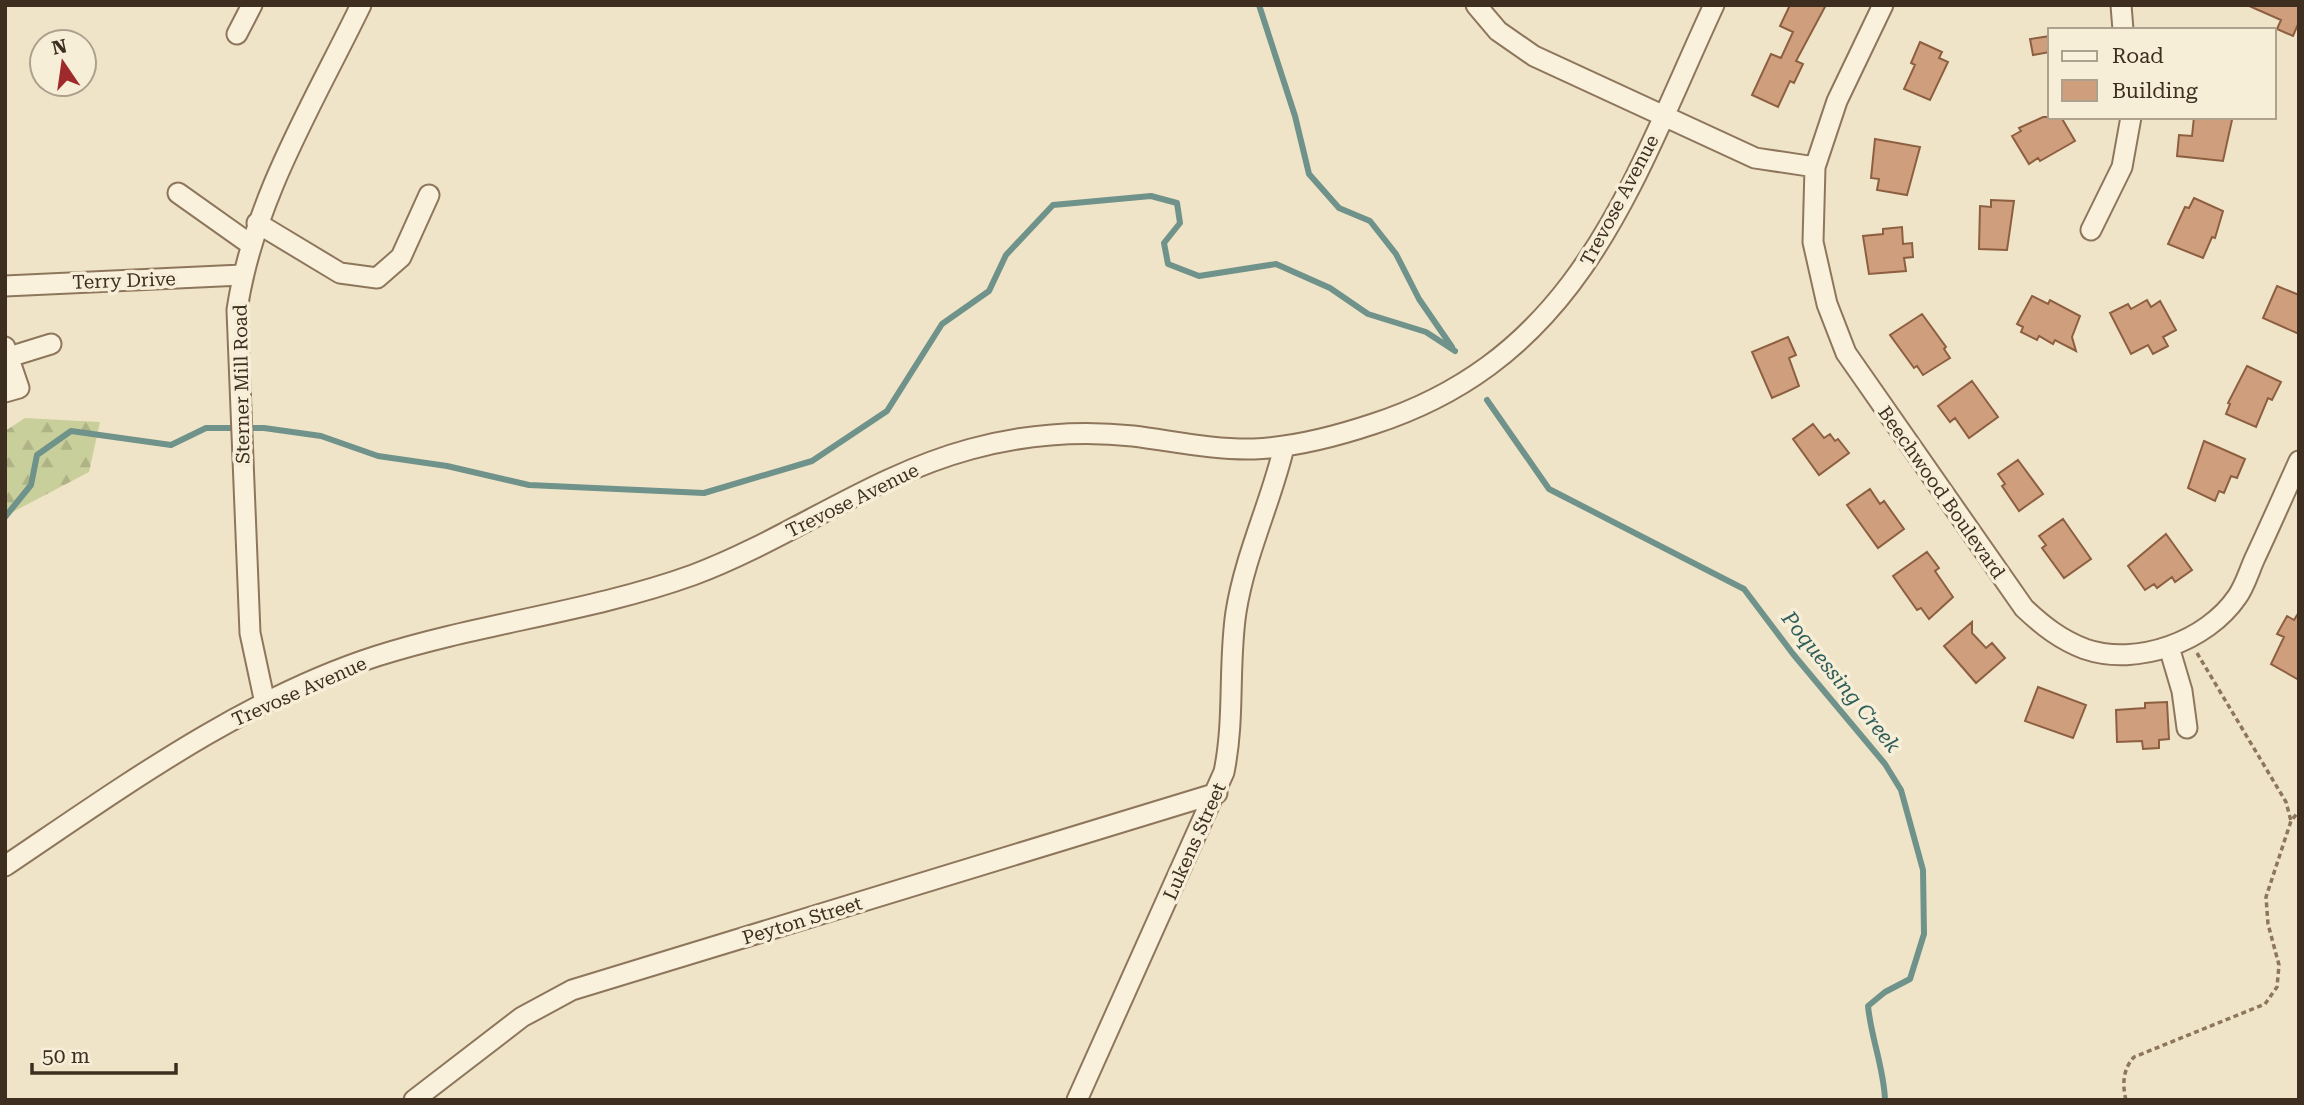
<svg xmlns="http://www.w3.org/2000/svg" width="2304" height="1105" viewBox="0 0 2304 1105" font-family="'Roboto Serif',serif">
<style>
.forest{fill:url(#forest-firs)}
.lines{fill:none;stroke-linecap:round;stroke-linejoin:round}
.stream{stroke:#6f938a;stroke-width:6}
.building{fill:#cf9f7d;stroke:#8d5f41;stroke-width:2}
.minor-casing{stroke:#8d765c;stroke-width:23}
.path{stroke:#8d765c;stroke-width:3.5;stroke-dasharray:5 3.5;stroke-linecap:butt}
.minor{stroke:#faf1dc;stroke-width:19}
.labels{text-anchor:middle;stroke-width:7;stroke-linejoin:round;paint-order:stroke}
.street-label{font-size:19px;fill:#3d2e20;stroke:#f7eed8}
.water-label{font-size:21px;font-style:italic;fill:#2f5d5a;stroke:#f7eed8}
</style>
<defs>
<pattern id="forest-firs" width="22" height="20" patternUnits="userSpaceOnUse" patternTransform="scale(1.75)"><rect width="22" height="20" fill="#c9cf9b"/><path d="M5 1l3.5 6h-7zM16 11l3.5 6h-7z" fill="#aeb285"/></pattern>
</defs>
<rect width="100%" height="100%" fill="#f0e4c8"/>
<path class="forest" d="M25,418L100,422L89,472L5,516V431Z"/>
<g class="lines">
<path class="stream" d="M1259,5L1295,116L1309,174L1339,208L1370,221L1396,254L1419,299L1452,347
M1487,400L1549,489L1744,589L1793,654L1885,764L1901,790L1923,870L1924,934L1910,979L1885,992L1868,1006C1871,1038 1884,1068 1885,1100
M5,517L31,485L37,455L71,431L171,445L206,428H264L321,436L378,456L447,466L529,485L704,493L812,461L887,411L942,324L989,291L1006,255L1053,205L1151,196L1177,203L1180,223L1164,243L1168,264L1199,276L1276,264L1330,288L1368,314L1426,332L1455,351"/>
</g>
<path class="building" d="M1790,5H1826L1796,61L1803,64L1794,83L1790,81L1778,107L1752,95L1771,54L1781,58L1793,32L1780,26Z
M2247,5H2299V22L2293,36L2277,29L2281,20Z
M2050,36V52L2033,55L2030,39Z
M1920,42L1942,52L1939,58L1948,62L1930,100L1904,89L1915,65L1911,63Z
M2043,117H2061L2075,141L2040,161L2038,158L2029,164L2012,136L2021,131L2019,128Z
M2194,117H2228L2232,120L2223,161L2177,156L2179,135L2192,136Z
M1875,139L1920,147L1907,195L1877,190L1879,179L1871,178Z
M2194,198L2223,211L2215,238L2212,237L2203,258L2168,244L2185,207L2189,208Z
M1991,200L2014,201L2007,250L1979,249L1980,206L1991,207Z
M1902,227L1903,244L1912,243L1913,257L1904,258L1906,271L1869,274L1863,236L1883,234V229Z
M2277,286L2299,295V334L2263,318Z
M2032,296L2048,304L2050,300L2080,316L2072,337L2076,351L2055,340L2053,344L2039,336L2037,340L2021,332L2023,327L2017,324Z
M2147,300L2151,307L2160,301L2176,330L2163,337L2168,346L2153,354L2148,345L2131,354L2110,313L2128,304L2131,309Z
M1922,314L1946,347L1944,349L1950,358L1923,375L1917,366L1914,368L1890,335Z
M1788,337L1796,355L1789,358L1799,386L1772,398L1752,352Z
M2247,366L2281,382L2272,400L2268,398L2256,427L2226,414L2230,404L2228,403Z
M1972,381L1998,417L1969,438L1955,418L1950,422L1938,406Z
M1813,424L1824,438L1830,434L1835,441L1838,439L1849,453L1819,475L1793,439Z
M2204,441L2245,459L2237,478L2231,476L2224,493L2219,491L2215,501L2188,488Z
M2018,460L2043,494L2019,511L2002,486L2005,484L1998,474Z
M1870,489L1880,504L1884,501L1904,529L1878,548L1847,505Z
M2063,519L2091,559L2064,578L2042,548L2046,545L2039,536Z
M2166,534L2192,570L2175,582L2172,577L2157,588L2154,584L2145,590L2128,566Z
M1927,552L1939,568L1935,571L1953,597L1929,619L1921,608L1917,610L1893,576Z
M2299,612V680L2271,664L2284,637L2277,634L2287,616L2294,620Z
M1972,622V633L1986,648L1992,643L2005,658L1976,683L1944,646Z
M2038,687L2086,705L2073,738L2025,721Z
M2167,702L2169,739L2159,740V748L2143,749L2142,741L2117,742L2116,710L2145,708V703Z"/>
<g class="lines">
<g class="minor-casing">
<path id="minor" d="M1476,5L1498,31L1534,56L1755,158L1815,167
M1883,5L1837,101L1815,167L1813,242L1827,304L1846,353L2024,608C2043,626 2061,640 2085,649C2137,667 2207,641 2237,597C2245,586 2249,571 2255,558C2270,526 2284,494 2299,461
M2121,5L2123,30
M237,34L252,5
M178,193L250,244
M257,223L340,273L377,278L401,257L429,195
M2091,230L2122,167L2131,117
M5,286L242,275
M5,347L19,388L5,392
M9,357L51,344
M2169,647L2182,691L2187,728
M265,703L250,633L237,310C253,201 313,104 361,5
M5,866C121,788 243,699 377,656C481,623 590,612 693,575C789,539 871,476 971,449C1023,435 1079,430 1133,436C1173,441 1213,450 1254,449C1296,447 1334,437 1373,424C1580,357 1631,184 1714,5
M414,1100L522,1017L572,990L1217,793
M1077,1100L1224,772C1235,719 1228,665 1236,612C1245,555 1271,502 1284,447"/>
</g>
<path class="path" d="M2197,653L2286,802L2291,821
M2126,1100C2122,1084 2123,1069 2134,1057L2265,1004L2277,987L2279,965L2268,924L2266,897L2291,821L2299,811"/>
<use href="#minor" class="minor"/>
</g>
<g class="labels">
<g class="street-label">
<text transform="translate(1619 200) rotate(-62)" y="7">Trevose Avenue</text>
<text transform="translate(124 280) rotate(-2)" y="7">Terry Drive</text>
<text transform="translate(241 384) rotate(-91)" y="7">Sterner Mill Road</text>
<text transform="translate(1942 492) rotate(55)" y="7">Beechwood Boulevard</text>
<text transform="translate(852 500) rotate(-26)" y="7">Trevose Avenue</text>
<text transform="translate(299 691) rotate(-24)" y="7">Trevose Avenue</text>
<text transform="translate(1194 841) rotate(-66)" y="7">Lukens Street</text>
<text transform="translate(802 920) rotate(-17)" y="7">Peyton Street</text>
</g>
<g class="water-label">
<text transform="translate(1841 682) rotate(51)" y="7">Poquessing Creek</text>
</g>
</g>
<rect width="2304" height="1105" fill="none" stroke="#3d2e20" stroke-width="14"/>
<rect x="2048" y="28" width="228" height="91" fill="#f7eed8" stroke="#ada18e" stroke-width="2"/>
<rect x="2062" y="51" width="35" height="10" fill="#faf1dc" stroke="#ada18e" stroke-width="2"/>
<text x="2112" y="63" font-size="21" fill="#3d2e20">Road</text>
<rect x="2062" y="80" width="35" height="21" fill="#cf9f7d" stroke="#ada18e" stroke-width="2"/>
<text x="2112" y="98" font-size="21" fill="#3d2e20">Building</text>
<g transform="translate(63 63) rotate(347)"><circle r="33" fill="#f7eed8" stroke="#ada18e" stroke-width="2"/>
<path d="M0-5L12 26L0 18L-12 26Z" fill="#9e2a2b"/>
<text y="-10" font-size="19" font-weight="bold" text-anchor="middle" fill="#3d2e20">N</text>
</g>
<path d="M32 1063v10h144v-10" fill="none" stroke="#3d2e20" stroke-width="3.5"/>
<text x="42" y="1063" font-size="21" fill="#3d2e20" stroke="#f7eed8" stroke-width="5" paint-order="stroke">50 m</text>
</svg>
